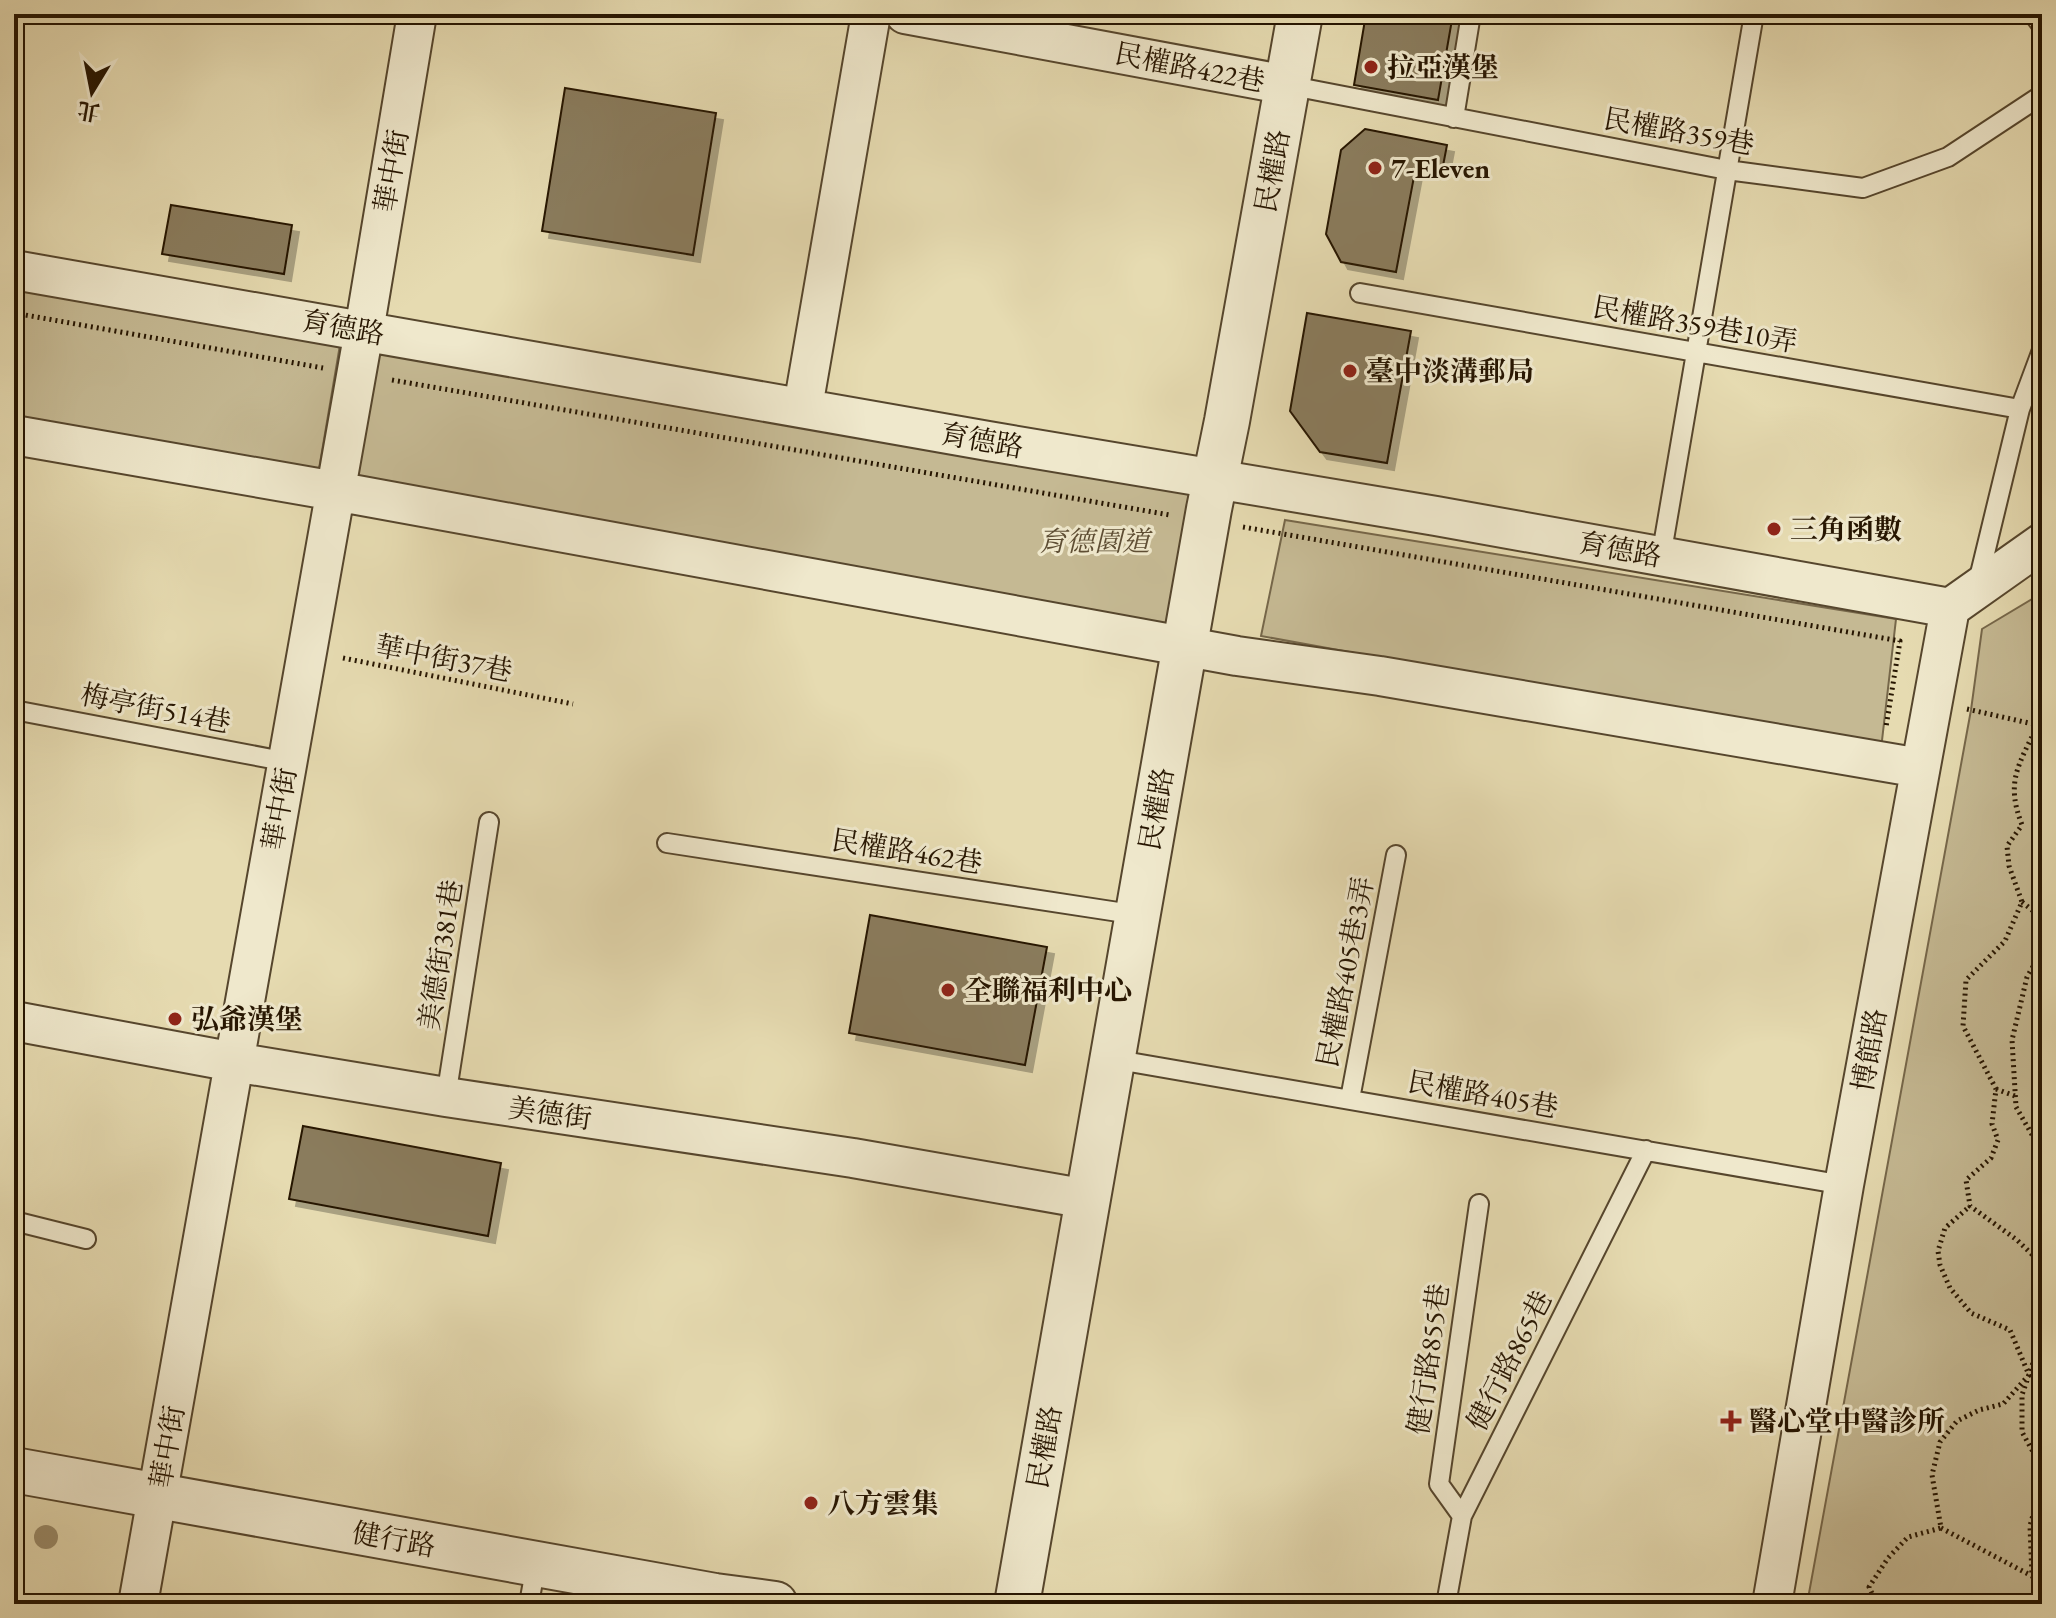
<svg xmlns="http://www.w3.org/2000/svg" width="2056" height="1618" viewBox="0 0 2056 1618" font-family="'EB Garamond','Noto Serif TC',serif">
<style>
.green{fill:#c5b993;stroke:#76674a;stroke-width:2}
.building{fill:#8a7c5d;stroke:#261501;stroke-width:2;filter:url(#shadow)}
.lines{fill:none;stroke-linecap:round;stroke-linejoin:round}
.service-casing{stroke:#56462d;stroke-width:22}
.minor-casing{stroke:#56462d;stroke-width:42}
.tertiary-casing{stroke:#56462d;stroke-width:48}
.path{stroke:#261501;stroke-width:5;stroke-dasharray:2 4;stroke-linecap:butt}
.service{stroke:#efe8cc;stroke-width:18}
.minor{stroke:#efe8cc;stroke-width:38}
.tertiary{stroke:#efe8cc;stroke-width:44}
.tree{fill:#9b8d6c}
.poi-dot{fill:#8f2418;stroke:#efe8cc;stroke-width:3}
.labels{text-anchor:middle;stroke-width:6;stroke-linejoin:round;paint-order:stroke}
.street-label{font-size:28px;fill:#261501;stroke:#efe8cc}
.poi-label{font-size:28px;font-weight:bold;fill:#261501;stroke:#efe8cc;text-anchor:start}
.park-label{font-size:28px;font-style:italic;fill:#5e4e34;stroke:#efe8cc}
</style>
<defs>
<filter id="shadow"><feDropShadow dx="7" dy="7" stdDeviation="0" flood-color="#0004"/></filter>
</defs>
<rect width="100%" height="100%" fill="#e6dbb1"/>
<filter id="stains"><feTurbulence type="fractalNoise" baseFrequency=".0025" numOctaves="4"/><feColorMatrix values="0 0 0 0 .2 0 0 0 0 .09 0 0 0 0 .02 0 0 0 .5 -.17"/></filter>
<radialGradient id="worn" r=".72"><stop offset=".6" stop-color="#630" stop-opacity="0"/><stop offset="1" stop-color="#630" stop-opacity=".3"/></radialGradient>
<path class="green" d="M14,282L341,339L318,475L14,421Z
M372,344L1197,488L1170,625L349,481Z
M1285,520L1896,619L1881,749L1261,636Z
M2042,593V1604H1807L1971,710L1982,629Z"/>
<path class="building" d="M1366,14H1453L1438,100L1354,85Z
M565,88L716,113L693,255L542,231Z
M1365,129L1447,145L1442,171L1416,166L1396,272L1341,262L1326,234L1341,150Z
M171,205L292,225L284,274L162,254Z
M1307,313L1411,331L1387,463L1320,452L1290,411Z
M870,915L1047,947L1025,1065L849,1033Z
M303,1126L501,1163L488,1236L289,1199Z"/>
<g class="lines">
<g class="service-casing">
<path id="service" d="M2033,14L2042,26
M1287,85L1727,170L1863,188L1948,157L2042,95
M1454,118L1471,14
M1360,293L2020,409
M1661,557L1754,14
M1978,582L2020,409L2042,350
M14,710L288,762
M667,843L1138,915
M1112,1059L1844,1185
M446,1097L489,822
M1350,1099L1396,855
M14,1221L86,1239
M1462,1516L1439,1484L1479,1204
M529,1604L536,1564
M1446,1604L1462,1516L1646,1150"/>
</g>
<g class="minor-casing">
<path id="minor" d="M905,14L1287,85
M14,270L988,441L1436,516L1950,608
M803,407L871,14
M14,435L335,491L1237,656L1380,676L1920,768
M14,1021L234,1062L446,1097L853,1158L1087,1199
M138,1604L364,331L417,14
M1772,1604L1844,1185L1950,608L2042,543"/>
</g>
<g class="tertiary-casing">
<path id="tertiary" d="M14,1470L715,1596L775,1604
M1017,1604L1177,690L1209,509L1227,421L1300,14"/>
</g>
<path class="path" d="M14,313L323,368
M392,380L1170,515
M1243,527L1900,641L1886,727
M343,658L573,704
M1967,709L2042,726
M2037,726C2019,765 2005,781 2022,825L2007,846L2009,866L2022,902L2005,941L1966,980L1963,1026L1996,1089L1992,1124L1998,1140L1991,1158L1966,1180L1970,1206L2017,1240L2042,1264
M2022,902L2042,918
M2042,951L2027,977L2012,1040L2016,1107L2042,1152
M1996,1089L2015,1096
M2042,1348L2034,1360L2022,1395V1432L2042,1468
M2042,1482L2030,1526L2032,1576L2042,1589
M1941,1528L2032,1576
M1877,1604L1869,1587L1888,1558L1908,1537L1941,1528L1932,1475L1940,1442L1957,1421L1979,1410L2003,1404L2029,1375L2010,1330L1971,1313L1950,1288L1940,1265L1938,1251L1945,1228L1970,1206"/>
<use href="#service" class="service"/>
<use href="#minor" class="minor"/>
<use href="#tertiary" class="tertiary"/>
</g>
<circle class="tree" cx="46" cy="1537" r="12"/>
<g class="poi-dot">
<circle cx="1371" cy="67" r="8"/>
<circle cx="1375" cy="168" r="8"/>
<circle cx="1350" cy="371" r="8"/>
<circle cx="1774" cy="529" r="8"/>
<circle cx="948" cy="990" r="8"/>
<circle cx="175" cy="1019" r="8"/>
<path d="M1727 1409h8v8h8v8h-8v8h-8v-8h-8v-8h8z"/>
<circle cx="811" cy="1503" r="8"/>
</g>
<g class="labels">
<g class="street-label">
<text transform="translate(1190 67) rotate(11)" y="10">民權路422巷</text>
<text transform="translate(1679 131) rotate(10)" y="10">民權路359巷</text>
<text transform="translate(391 171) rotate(-80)" y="10">華中街</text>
<text transform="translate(1272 171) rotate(-80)" y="10">民權路</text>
<text transform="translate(1695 324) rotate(10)" y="10">民權路359巷10弄</text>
<text transform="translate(343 327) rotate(10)" y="10">育德路</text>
<text transform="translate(982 440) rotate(10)" y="10">育德路</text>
<text transform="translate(1620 549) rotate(10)" y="10">育德路</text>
<text transform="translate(444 658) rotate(11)" y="10">華中街37巷</text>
<text transform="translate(156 708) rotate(11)" y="10">梅亭街514巷</text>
<text transform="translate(279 809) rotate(-80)" y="10">華中街</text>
<text transform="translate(1156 809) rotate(-80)" y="10">民權路</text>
<text transform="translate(907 851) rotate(9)" y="10">民權路462巷</text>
<text transform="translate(440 955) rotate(-81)" y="10">美德街381巷</text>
<text transform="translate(1345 972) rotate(-79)" y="10">民權路405巷3弄</text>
<text transform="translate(1869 1050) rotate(-80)" y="10">博館路</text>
<text transform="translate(1483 1094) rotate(10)" y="10">民權路405巷</text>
<text transform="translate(550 1113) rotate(8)" y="10">美德街</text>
<text transform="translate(1428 1359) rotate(-82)" y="10">健行路855巷</text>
<text transform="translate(1509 1360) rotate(-63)" y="10">健行路865巷</text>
<text transform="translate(167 1447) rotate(-80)" y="10">華中街</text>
<text transform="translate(1044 1447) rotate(-80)" y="10">民權路</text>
<text transform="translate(394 1539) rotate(10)" y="10">健行路</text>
</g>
<g class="poi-label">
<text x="1387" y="77">拉亞漢堡</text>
<text x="1391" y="178">7-Eleven</text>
<text x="1366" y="381">臺中淡溝郵局</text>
<text x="1790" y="539">三角函數</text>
<text x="964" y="1000">全聯福利中心</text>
<text x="191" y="1029">弘爺漢堡</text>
<text x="1749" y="1431">醫心堂中醫診所</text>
<text x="827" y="1513">八方雲集</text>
</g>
<g class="park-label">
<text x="1094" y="551">育德園道</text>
</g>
</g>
<rect width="2056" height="1618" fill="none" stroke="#e6dbb1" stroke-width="48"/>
<rect x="16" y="16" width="2024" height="1586" fill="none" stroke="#261501" stroke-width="4"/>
<rect x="24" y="24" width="2008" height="1570" fill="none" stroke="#261501" stroke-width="2"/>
<g transform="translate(92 92) rotate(190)" stroke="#efe8cc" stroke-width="6" paint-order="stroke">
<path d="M0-6L14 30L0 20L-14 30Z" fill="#261501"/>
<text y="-12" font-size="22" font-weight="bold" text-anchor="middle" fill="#261501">北</text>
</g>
<rect width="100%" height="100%" filter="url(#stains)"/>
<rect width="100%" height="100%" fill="url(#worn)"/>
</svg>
